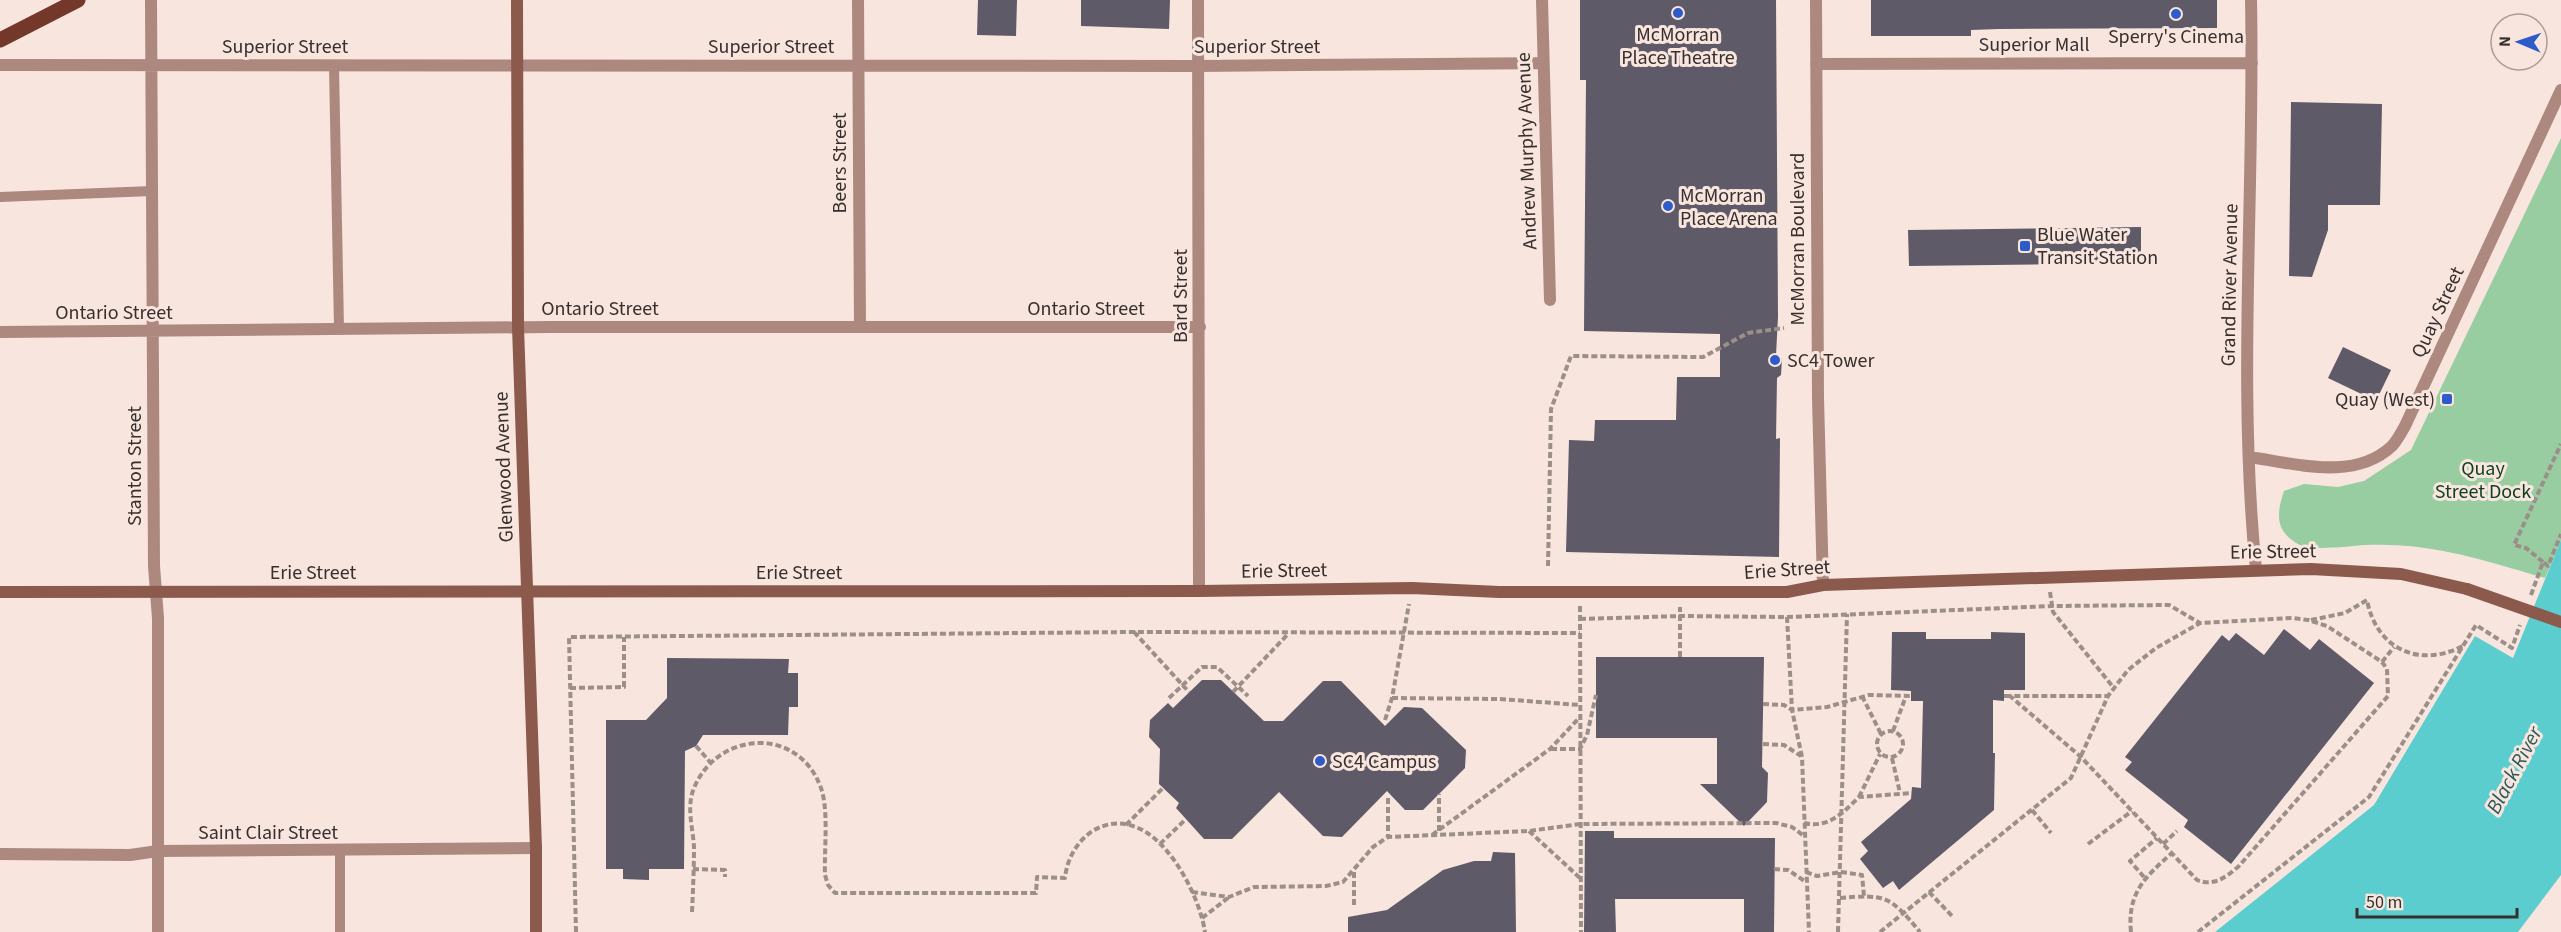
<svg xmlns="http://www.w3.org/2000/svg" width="2561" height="932" viewBox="0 0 2561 932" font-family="'Source Sans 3',sans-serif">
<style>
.green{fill:#98cda2}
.water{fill:#5ccdce}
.building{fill:#5e5a68}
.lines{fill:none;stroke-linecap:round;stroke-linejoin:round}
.path{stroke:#9c8e89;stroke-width:4;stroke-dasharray:6 3;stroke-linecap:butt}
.lane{stroke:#ac887f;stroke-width:10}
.street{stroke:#ac887f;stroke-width:12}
.secondary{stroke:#8b5a4d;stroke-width:12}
.primary{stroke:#733829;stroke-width:15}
.secondary-bridge{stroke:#8b5a4d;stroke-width:12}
.poi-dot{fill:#2e5bca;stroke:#f8e5de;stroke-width:2}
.labels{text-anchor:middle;stroke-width:6;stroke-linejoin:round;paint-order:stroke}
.poi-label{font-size:20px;fill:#372f2d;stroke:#f8e5de;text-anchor:start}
.street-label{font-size:20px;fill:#372f2d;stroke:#f8e5de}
.park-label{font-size:20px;fill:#0c3f1d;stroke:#f8e5de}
.water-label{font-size:21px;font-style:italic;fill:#285959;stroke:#f8e5de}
</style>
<rect width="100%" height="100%" fill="#f8e5de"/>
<path class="green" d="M2561,138V540L2545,578C2483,560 2431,542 2365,545C2351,546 2311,551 2300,545C2275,532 2276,515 2284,491L2304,484L2338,487L2364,481L2411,450Z"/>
<path class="water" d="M2561,540V875L2518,932H2215L2374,805L2475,636L2513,658Z"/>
<path class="building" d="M978,0H1017L1016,36L977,35Z
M1081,0H1170L1169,29L1081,26Z
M1580,0H1776L1778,317L1776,355L1782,359L1781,375L1777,378L1776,439L1780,438L1779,557L1566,552L1569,440L1594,441L1595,420H1676L1677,377H1720V334L1584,331L1586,80H1580Z
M1871,0H2217V28L1999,29L1971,30V36H1871Z
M2291,102L2382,104L2380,205H2328V230L2312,277L2289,276Z
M2141,227V263L1909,266L1908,230Z
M2343,347L2391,370L2376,401L2328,378Z
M2284,629L2310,650L2319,639L2374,683L2231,864L2184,827L2188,820L2125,770L2132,762L2125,757L2222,635L2229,641L2236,633L2264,655Z
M1892,632H1926V639H1991V632L2025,633V690H2004V701L1993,700V753H1995L1994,810L1899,890L1893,881L1883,888L1860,859L1868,851L1861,842L1911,799L1912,787L1921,788L1923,701H1911V691L1891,690Z
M1596,657H1764L1762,767L1768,773L1767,802L1744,826L1700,784H1717V738H1596Z
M667,658L789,659L788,673H798V707H789L788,735H703L696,746L685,751L684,869H649V880L623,879V869H606V720H646L667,698Z
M1202,680H1221L1264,721H1283L1323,681H1341L1385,726L1404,707L1422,708L1466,750L1465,768L1423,810H1405L1387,791L1342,837L1323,836L1279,792L1232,839H1204L1176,808L1179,803L1159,784L1160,749L1149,737L1150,720L1168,703L1173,708Z
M1585,831H1614V838H1775L1774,932H1744V899H1615L1616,932H1584Z
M1493,852L1515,853L1516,932H1348V917L1387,910L1443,870L1474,861H1491Z"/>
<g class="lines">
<path class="path" d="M2543,562L2526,548L2514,545L2561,444
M1548,566L1551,409L1571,356L1703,357L1748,333L1784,328
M2050,592L2053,612L2113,687
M2531,595L2543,562L2548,566L2561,534
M1580,606L1581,932
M1787,617L1792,710L1802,757L1809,932
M1580,619L1681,616L1787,617L2052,606L2169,605L2200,623
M2311,620L2345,613L2367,600C2376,648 2418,669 2463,646
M1134,632L1189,692
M1680,657V607
M2382,662L2394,647
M570,688L624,687V637
M1233,692L1288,634
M1862,696L1881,734
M2004,696H2010
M1169,698L1202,667H1217L1248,696
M1392,698L1500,699L1580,705
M1763,704L1784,705L1792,710L1827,707L1869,695L1911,696
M1385,720L1392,698L1409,604
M1877 744a13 13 0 1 1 26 0a13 13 0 1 1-26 0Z
M1893,731L1906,696
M1763,744L1784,745L1801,756
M696,746L710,762
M1551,749H1580L1587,735L1596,695
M1892,758L1900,793
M1859,797L1880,754
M1388,798V837
M2032,810L2051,833
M1804,823C1828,829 1844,812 1859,797L1912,793
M1126,825L1163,788
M1439,831V794
M1529,831L1580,878
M1432,835L1550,749L1580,717
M1160,844L1186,819
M2088,844L2132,811
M2163,844L2177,831
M693,869L725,870V877
M1774,869L1788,870L1806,882
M1354,872V907
M1806,872L1817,876L1841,872L1862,875L1864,896
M2144,877L2130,861L2157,838
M1192,892L1229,897L1254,887L1326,886L1343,882L1373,847L1388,837L1529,831L1580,824L1776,823L1792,827L1804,836
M1929,892L1953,917
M1840,898C1886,894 1890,896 1920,932
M692,912C693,890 694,868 694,847C693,828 686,807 694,788C718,730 799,726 821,788C829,811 824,850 825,875L828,885L835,893H1036L1037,877L1065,878C1069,839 1106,809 1144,831C1174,848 1200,899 1205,932
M1202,918L1228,898
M576,932L569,637L1134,632L1580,633
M1838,932L1847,614
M1880,932L2071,778L2108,696L2128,670L2156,648L2200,623L2292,618L2308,620L2327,626L2382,662L2387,669L2388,696L2239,866C2226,877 2214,887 2197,880L2081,757L2010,696H2108
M2131,932C2127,893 2145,877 2172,853
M2198,932L2369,797L2476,625L2512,648L2520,625"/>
<path class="lane" d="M334,66L339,329
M0,197L152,191
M340,851V932"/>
<path class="street" d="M151,0L154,566L158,618V932
M858,0L860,327
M1198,0L1199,591
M1542,0L1550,300
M1816,0L1818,398L1823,585
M2251,0C2255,190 2237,381 2256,570
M1816,64L2252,63
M0,65L1198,66L1542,63
M0,332L550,327H1200
M2249,457C2294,463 2354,482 2392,446C2397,441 2401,433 2405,426L2561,90
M0,854L130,855L158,851L536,848"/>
<path class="secondary" d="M517,0L518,327L536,848V932
M0,592L1199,591L1412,588L1499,592H1787L1823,585L2311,569L2401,574L2467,589"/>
<path class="primary" d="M0,40L78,0"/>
<path class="secondary-bridge" d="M2467,589L2561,622"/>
</g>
<g class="poi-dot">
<circle cx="1678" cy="13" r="6"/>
<circle cx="2176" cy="14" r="6"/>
<circle cx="1668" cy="206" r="6"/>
<rect x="2019" y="240" width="12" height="12" rx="3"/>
<circle cx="1775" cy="360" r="6"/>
<rect x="2441" y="393" width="12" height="12" rx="3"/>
<circle cx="1320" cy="761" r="6"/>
</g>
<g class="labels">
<g class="poi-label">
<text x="1678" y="41" text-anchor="middle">McMorran<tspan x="1678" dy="23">Place Theatre</tspan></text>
<text x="2176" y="43" text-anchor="middle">Sperry's Cinema</text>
<text x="1680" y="202">McMorran<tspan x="1680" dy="23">Place Arena</tspan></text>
<text x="2037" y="241">Blue Water<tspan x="2037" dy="23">Transit Station</tspan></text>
<text x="1787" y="367">SC4 Tower</text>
<text x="2435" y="406" text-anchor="end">Quay (West)</text>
<text x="1332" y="768">SC4 Campus</text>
</g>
<g class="street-label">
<text x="2034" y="51">Superior Mall</text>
<text x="285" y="53">Superior Street</text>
<text x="771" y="53">Superior Street</text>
<text x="1257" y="53">Superior Street</text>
<text transform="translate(1526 151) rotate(-92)" y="7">Andrew Murphy Avenue</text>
<text transform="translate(839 163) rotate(-90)" y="7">Beers Street</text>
<text transform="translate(1797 239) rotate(-90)" y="7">McMorran Boulevard</text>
<text transform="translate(2229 285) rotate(-89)" y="7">Grand River Avenue</text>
<text transform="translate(1180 296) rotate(-90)" y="7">Bard Street</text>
<text x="600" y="315">Ontario Street</text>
<text x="1086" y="315">Ontario Street</text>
<text x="114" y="319">Ontario Street</text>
<text transform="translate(2437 312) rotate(-65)" y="7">Quay Street</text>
<text transform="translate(134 466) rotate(-90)" y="7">Stanton Street</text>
<text transform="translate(503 467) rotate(-92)" y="7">Glenwood Avenue</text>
<text transform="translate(2273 551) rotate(-1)" y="7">Erie Street</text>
<text transform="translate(1787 569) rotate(-4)" y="7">Erie Street</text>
<text transform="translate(1284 570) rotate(-1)" y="7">Erie Street</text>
<text x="313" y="579">Erie Street</text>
<text x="799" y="579">Erie Street</text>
<text x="268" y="839">Saint Clair Street</text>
</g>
<g class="park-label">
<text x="2483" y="475">Quay<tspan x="2483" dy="23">Street Dock</tspan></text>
</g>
<g class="water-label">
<text transform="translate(2514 770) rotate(-62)" y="7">Black River</text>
</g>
</g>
<g transform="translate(2519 42) rotate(272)"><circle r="28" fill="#f8e5de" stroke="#ab9c97" stroke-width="1.5"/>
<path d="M0-4.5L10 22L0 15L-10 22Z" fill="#2e5bca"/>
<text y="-9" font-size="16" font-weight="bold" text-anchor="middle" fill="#372f2d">N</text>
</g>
<path d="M2357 908v9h160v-9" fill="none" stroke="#372f2d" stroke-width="3"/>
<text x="2366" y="908" font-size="18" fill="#372f2d" stroke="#f8e5de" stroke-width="4.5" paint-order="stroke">50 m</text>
</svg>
